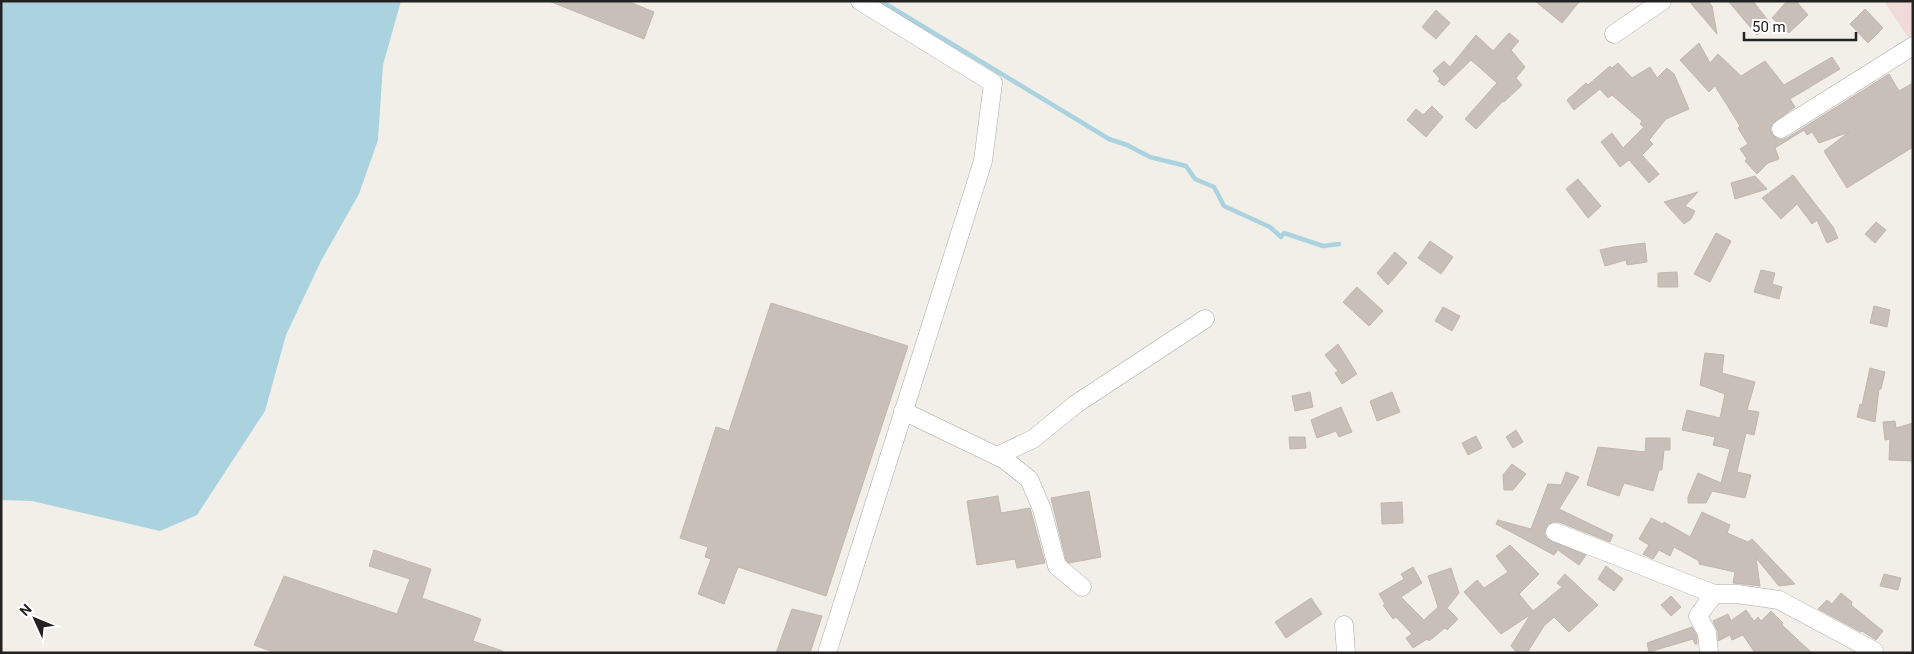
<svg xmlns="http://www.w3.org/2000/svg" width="1914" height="654" viewBox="0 0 1914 654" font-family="Roboto,sans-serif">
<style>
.commercial{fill:#f2dad9}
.water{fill:#aad3df}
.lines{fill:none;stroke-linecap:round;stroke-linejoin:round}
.stream{stroke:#aad3df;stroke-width:4.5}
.building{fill:#c7bfb8;stroke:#c4b6ab}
.minor-casing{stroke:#a9a9a9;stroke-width:19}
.minor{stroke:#fff;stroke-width:18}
</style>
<rect width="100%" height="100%" fill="#f2efe9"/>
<path class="commercial" d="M1884,1H1913V45Z"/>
<path class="water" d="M1,1H401L383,65L378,140L359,194L321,261L286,335L265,411L197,515L160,531L32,501L1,500Z"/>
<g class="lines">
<path class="stream" d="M881,1L1109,139L1127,145L1150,157L1186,166L1195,179L1214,187L1224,206L1270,227L1281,237L1284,233L1323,246L1339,244"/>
</g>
<path class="building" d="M549,1H627L654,12L644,39Z
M1535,1H1580L1562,23Z
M1689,1H1708L1712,6L1717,34Z
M1728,1H1753L1770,23L1757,35Z
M1787,1H1796L1808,15L1789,33L1772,18Z
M1865,9L1883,28L1868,43L1850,24Z
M1436,10L1450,23L1436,39L1422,27Z
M1509,33L1519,41L1511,50L1525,67L1516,78L1522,85L1504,102L1503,101L1476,129L1465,119L1497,83L1471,60L1444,86L1438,81L1440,79L1433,71L1444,61L1450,67L1476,35L1493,51Z
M1699,43L1710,63L1718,54L1741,76L1765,61L1784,85L1832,57L1840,69L1790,99L1795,107L1772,124L1770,129L1772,134L1776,138L1781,140L1787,138L1889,74L1899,91L1913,83V147L1847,188L1824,151L1849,132L1819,143L1812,132L1807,135L1804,130L1775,148L1779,159L1768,163L1757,174L1745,161L1747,159L1740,149L1748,144L1738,128L1740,126L1715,86L1709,92L1680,60Z
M1618,63L1632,78L1650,67L1657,78L1667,68L1674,74L1689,109L1666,119L1649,140L1653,144L1642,155L1659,174L1649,183L1629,160L1620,167L1601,142L1612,133L1623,148L1644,127L1640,124L1642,121L1612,95L1608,98L1600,89L1574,110L1567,100L1586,83L1588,85L1610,66L1612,68Z
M1432,106L1443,117L1426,137L1407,120L1416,109L1423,115Z
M1793,175L1833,227L1838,238L1827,243L1817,220L1812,224L1797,204L1781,219L1762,198Z
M1755,176L1767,189L1735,199L1731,183Z
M1578,179L1601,206L1588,218L1566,189Z
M1698,192L1685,206L1695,211L1691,219L1684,224L1664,202Z
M1876,222L1886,230L1875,243L1865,234Z
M1716,233L1731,241L1710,282L1694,274Z
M1430,241L1453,257L1441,274L1418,258Z
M1645,243L1647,262L1627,265L1626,260L1605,266L1600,250L1613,247Z
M1395,252L1407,263L1388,285L1377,273Z
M1761,270L1775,273L1772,284L1782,287L1779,299L1754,292Z
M1677,272L1678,287H1658V273Z
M1357,287L1383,311L1369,326L1343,302Z
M771,303L908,346L826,596L738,567L724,604L698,594L711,559L705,557L708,547L680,538L716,427L729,431Z
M1874,306L1890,310L1887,327L1870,323Z
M1443,307L1460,316L1452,331L1435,321Z
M1338,344L1357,374L1342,384L1335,373L1338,371L1325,355Z
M1705,353L1724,355L1722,373L1755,382L1747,410L1759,412L1754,435L1746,433L1737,472L1751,475L1745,498L1712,491L1706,503H1688V497L1698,473L1721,483L1730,449L1713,445L1715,437L1682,430L1687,410L1720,418L1725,394L1700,385Z
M1870,368L1885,372L1881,389H1879L1875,422L1857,417L1860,404L1862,405Z
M1310,392L1313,407L1295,411L1292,396Z
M1392,392L1400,412L1377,421L1370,401Z
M1341,407L1352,432L1339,437L1336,431L1317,438L1311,420Z
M1895,421L1896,428L1913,423V461L1889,460L1890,439L1885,440L1883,422Z
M1516,430L1523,442L1513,448L1506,437Z
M1476,436L1482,448L1468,455L1462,443Z
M1289,437H1305L1306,448L1290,449Z
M1646,438H1670V450H1664L1662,470H1659L1653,491L1624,483L1619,496L1587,485L1598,447L1645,452Z
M1512,464L1526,474L1513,490H1504L1503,475Z
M1566,472L1579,477L1559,509L1613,535L1610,542L1559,522H1553L1548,524L1544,533L1547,539L1586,555L1579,565L1558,550L1554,555L1496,524L1498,520L1531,529L1548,484L1561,485Z
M1089,491L1101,557L1069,563L1066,560L1051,498Z
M998,496L1001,513L1030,508L1045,563L1017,568L1015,559L977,565L967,501Z
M1402,502L1403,523L1382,524L1381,503Z
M1702,512L1730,525L1727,533L1748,542L1752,539L1795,584L1779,586L1756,558L1760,586L1733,583L1735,572L1699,564V561L1674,547L1670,556L1659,550L1653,559L1643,554L1649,545L1639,539L1651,518L1663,524L1664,522L1690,537Z
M1510,545L1539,574L1519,594L1533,611L1562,587L1557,583L1565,574L1598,605L1569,632L1554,617L1544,626L1527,653H1517L1511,646L1530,615L1501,634L1464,592L1477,580L1484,588L1508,572L1496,556Z
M374,550L431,569L422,598L481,619L473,641L503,651L502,653H276L254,645L284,576L397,614L410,579L369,566Z
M1606,566L1623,579L1614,591L1598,579Z
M1413,567L1422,583L1401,597L1424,620L1438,607L1428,576L1451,568L1459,593L1447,608L1458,619L1447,630L1445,628L1429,641L1427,639L1413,648L1406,638L1412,634L1396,617L1393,619L1383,605L1385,604L1379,594L1404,579L1401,574Z
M1884,574L1901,578L1898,590L1880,586Z
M1841,593L1852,602L1851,605L1883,631L1876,640L1862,631L1861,632L1818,609L1827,600L1832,604Z
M1671,596L1681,607L1671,616L1661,605Z
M1311,598L1322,614L1286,638L1275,622Z
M792,609L822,616L810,653H776Z
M1746,610L1754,621L1758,617L1761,621L1771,611L1783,623L1782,625L1812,653H1755L1743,635L1732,640L1730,635L1718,641V632L1713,621L1728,614L1731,621Z
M1692,627L1697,636V644H1695L1693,639L1649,652L1647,643Z"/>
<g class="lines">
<g class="minor-casing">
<path id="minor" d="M1614,34L1662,1
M1781,129L1913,46
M903,411L1005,460L1029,479L1042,509L1057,566L1082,587
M997,456L1033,439L1076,404L1205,319
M1555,532L1714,594H1737L1779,600L1874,651V653
M1344,625L1346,653
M827,653L983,161L993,83L860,1
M1709,653L1707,633L1698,616L1714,594"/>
</g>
<use href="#minor" class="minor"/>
</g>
<rect width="1914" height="654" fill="none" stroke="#222222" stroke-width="5"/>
<g transform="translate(35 619) rotate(314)" stroke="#ffffff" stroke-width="4" paint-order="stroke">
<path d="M0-4L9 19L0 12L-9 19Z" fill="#222222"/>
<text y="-8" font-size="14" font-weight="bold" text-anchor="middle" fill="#222222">N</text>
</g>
<path d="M1744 32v8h112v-8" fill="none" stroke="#222222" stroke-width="2.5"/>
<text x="1752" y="32" font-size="15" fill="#222222" stroke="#ffffff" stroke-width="4" paint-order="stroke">50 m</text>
</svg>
